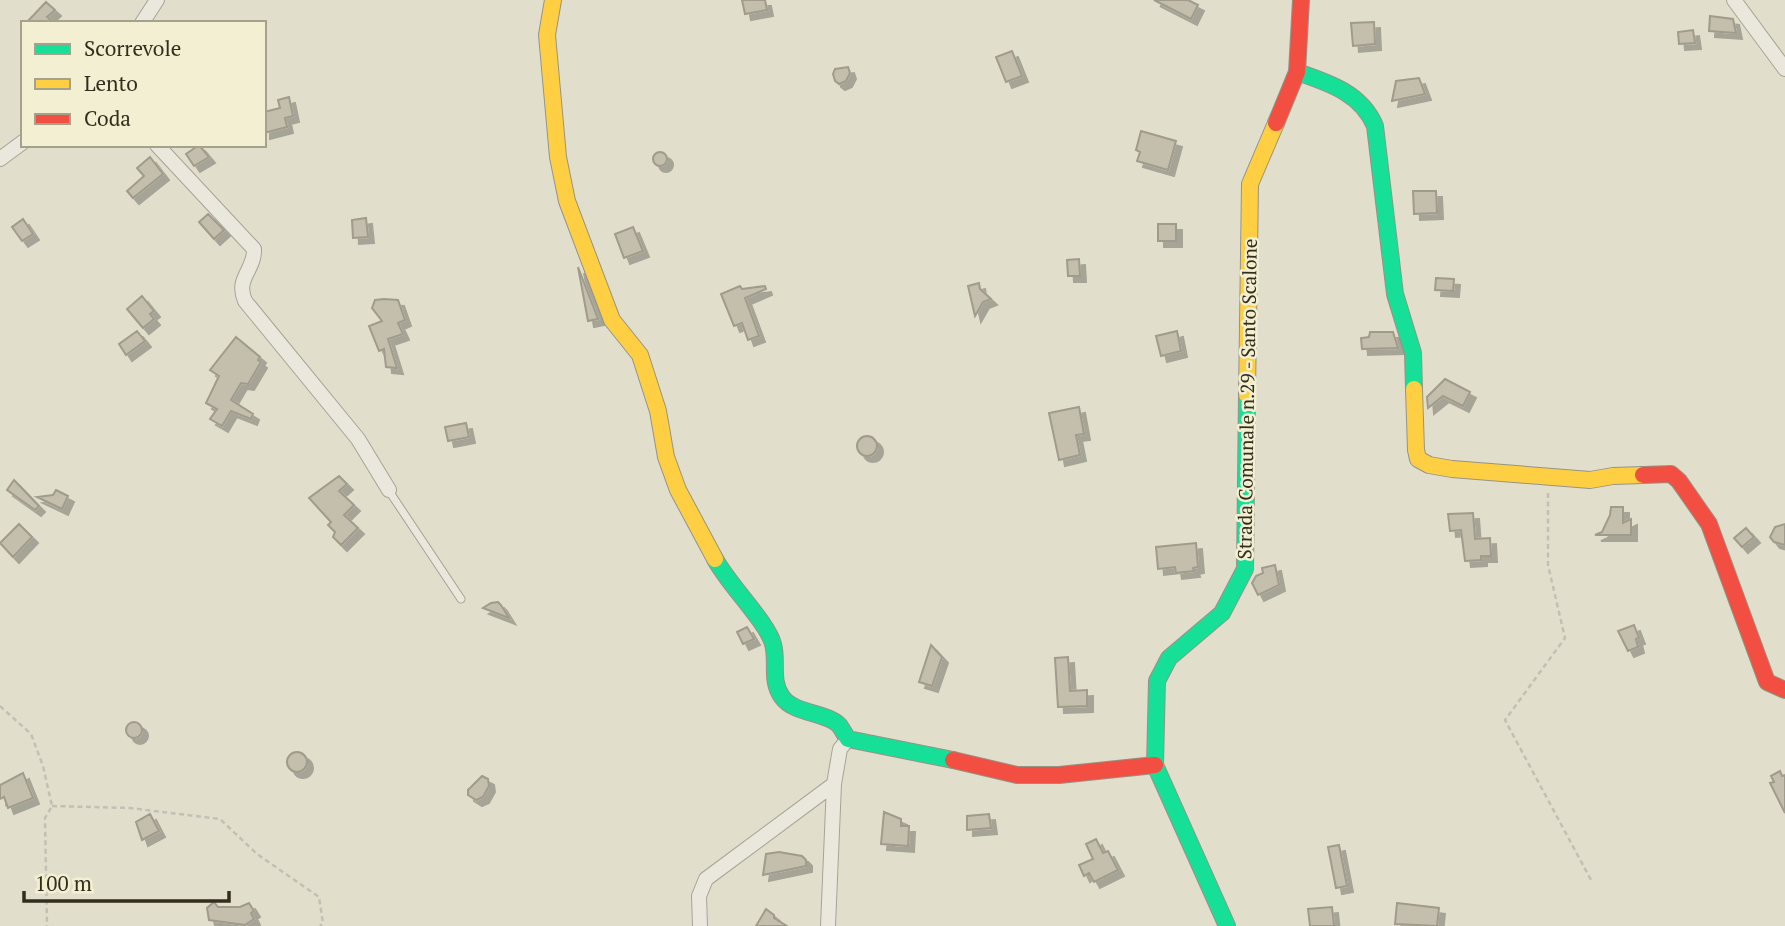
<svg xmlns="http://www.w3.org/2000/svg" width="1785" height="926" viewBox="0 0 1785 926" font-family="'PT Serif',serif">
<style>
.building{fill:#c4bead;stroke:#a19b8c;stroke-width:2;filter:url(#shadow)}
.lines{fill:none;stroke-linecap:round;stroke-linejoin:round}
.lane-casing{stroke:#a6a396;stroke-width:9}
.street-casing{stroke:#a6a396;stroke-width:16}
.fast-casing{stroke:#969385;stroke-width:18}
.slow-casing{stroke:#969385;stroke-width:18}
.jam-casing{stroke:#969385;stroke-width:18}
.path{stroke:#c2c0b4;stroke-width:2.5;stroke-dasharray:5 3.5;stroke-linecap:butt}
.lane{stroke:#eae8dd;stroke-width:7}
.street{stroke:#eae8dd;stroke-width:14}
.fast{stroke:#16e098;stroke-width:16}
.slow{stroke:#ffcf43;stroke-width:16}
.jam{stroke:#f24e42;stroke-width:16}
.labels{text-anchor:middle;stroke-width:5;stroke-linejoin:round;paint-order:stroke}
.street-label{font-size:19px;fill:#342d1e;stroke:#f2efd2}
</style>
<defs>
<filter id="shadow"><feDropShadow dx="6" dy="6" stdDeviation="0" flood-color="#0004"/></filter>
</defs>
<rect width="100%" height="100%" fill="#e1dfcc"/>
<path class="building" d="M742,0H765L767,10L745,14Z
M1154,0H1188L1198,5L1191,19Z
M46,2L55,10L47,17L55,23H26Z
M1710,16L1733,19L1736,33L1709,31Z
M1374,22L1375,44L1353,46L1351,23Z
M1693,30L1695,43L1679,44L1678,32Z
M1012,51L1022,76L1006,82L996,57Z
M848,67L850,73L846,81L839,84L835,81L833,74L835,69Z
M1419,78L1425,94L1392,101L1396,81Z
M289,97L293,116L285,118L287,127L264,133V112L280,108L278,100Z
M1141,131L1176,141L1168,170L1137,161L1140,152L1136,150Z
M199,145L209,157L194,166L186,154Z
M653 159a7 7 0 1 1 14 0a7 7 0 1 1-14 0Z
M150,157L163,174L133,198L127,191L144,176L137,168Z
M1413,191H1436L1437,213L1414,214Z
M208,214L224,230L214,239L199,222Z
M366,218L368,237L353,238L352,220Z
M23,219L33,234L22,241L12,227Z
M1158,224H1176V241H1158Z
M633,227L643,251L624,258L615,234Z
M1079,259L1080,276H1068L1067,260Z
M578,267L598,319L588,321Z
M1436,278L1454,279L1453,291L1435,290Z
M979,283L980,289L991,299L983,302L975,316L968,286Z
M740,286L742,289L765,286L766,289L745,298L759,336L748,340L742,323L734,326L721,294Z
M142,296L154,311L150,314L154,319L143,328L127,309Z
M384,299L398,300L405,320L398,323L403,334L388,339L397,368L386,367L384,349L379,351L369,326L382,321L372,308L375,300Z
M137,331L145,341L126,355L119,344Z
M1177,331L1181,351L1161,356L1156,336Z
M1370,332H1393L1398,348L1362,349L1361,338L1369,337Z
M236,337L260,357L258,360L261,362L248,384L241,383L231,400L253,414L251,419L231,411L222,426L210,419L217,409L206,403L219,376L210,370Z
M1445,379L1470,392L1463,406L1443,396L1428,408L1427,397Z
M1079,407L1084,434L1076,435L1080,455L1059,460L1049,413Z
M466,423L469,437L448,441L445,427Z
M857 446a10 10 0 1 1 20 0a10 10 0 1 1-20 0Z
M339,476L347,484L339,491L354,505L344,515L358,528L341,545L333,537L335,532L328,525L331,522L309,498Z
M14,480L39,506L35,510L7,490Z
M56,490L68,496L62,509L37,497L53,495Z
M1611,507H1623V523L1631,519V535H1595L1602,532L1610,515Z
M1473,513L1475,539L1490,538L1491,556H1481V560L1465,561L1461,530L1450,531L1448,514Z
M19,524L32,537L13,557L0,543Z
M1785,524V545L1774,542L1770,537L1775,527Z
M1746,528L1754,537L1742,547L1734,538Z
M1196,543L1198,567L1193,568L1194,571L1176,573L1175,567L1158,569L1156,547Z
M1275,565L1279,585L1258,595L1252,583L1256,576L1263,573L1262,568Z
M498,602L501,605L509,618L483,608L491,603Z
M1634,625L1639,638L1636,639L1638,647L1628,651L1618,631Z
M747,627L754,639L743,644L737,632Z
M931,645L942,657L932,686L919,682Z
M1068,657L1070,691L1087,690V706L1058,707L1055,658Z
M126 730a8 8 0 1 1 16 0a8 8 0 1 1-16 0Z
M287 762a10 10 0 1 1 20 0a10 10 0 1 1-20 0Z
M1780,771L1782,776L1785,775V813L1770,783L1774,782L1771,776Z
M23,773L33,798L8,808L4,797L0,799V785Z
M482,776L488,779L489,786L483,797L476,800L468,795V790Z
M884,812L901,819V826H909L908,846L881,844Z
M150,814L159,831L142,840L136,822Z
M989,814L991,828L967,830V816Z
M1096,839L1103,853L1108,851L1118,870L1094,882L1089,873L1084,876L1079,865L1093,859L1086,844Z
M1339,845L1347,886L1336,888L1328,847Z
M779,852L802,856L806,860V866L763,875L766,854Z
M214,902L218,907H240L249,903L254,911L251,913L254,919L245,925L209,920L207,908Z
M1397,903L1439,908L1437,926L1395,924Z
M1332,907L1334,926H1310L1308,909Z
M766,909L774,915V918L787,926H756Z"/>
<g class="lines">
<g class="lane-casing">
<path id="lane" d="M389,491L461,599"/>
</g>
<g class="street-casing">
<path id="street" d="M1734,0L1785,69
M142,23L157,0
M157,145L254,249C255,270 235,278 245,301L358,439L389,490
M0,159L23,142
M700,926L699,896L706,879L834,784
M828,926L834,784L840,749L848,739"/>
</g>
<g class="fast-casing">
<path id="fast" d="M1297,72C1329,83 1361,93 1375,126L1395,294L1413,353L1414,389
M715,559C728,584 767,622 773,644C778,661 770,681 782,697C794,714 826,712 839,725C842,729 845,735 848,739L953,760
M1227,926L1155,765L1157,681L1169,658L1222,613L1245,569L1247,395"/>
</g>
<g class="slow-casing">
<path id="slow" d="M553,0L547,35L558,157L567,201L612,320L640,355L658,411L666,457L678,490L715,559
M1414,389L1416,450L1418,459L1429,465L1452,469L1590,480L1613,476L1643,475
M1247,395L1250,184L1276,123"/>
</g>
<g class="jam-casing">
<path id="jam" d="M1276,123L1297,72L1301,0
M1643,475L1671,474L1679,481L1709,524L1767,682L1785,690
M953,760L1017,775H1059L1155,765"/>
</g>
<path class="path" d="M1548,493V565L1565,638L1505,720L1591,880
M0,706L31,734L43,766L52,806L45,818L47,926
M52,806L130,808L220,819L257,854L319,897L323,923L320,926"/>
<use href="#lane" class="lane"/>
<use href="#street" class="street"/>
<use href="#fast" class="fast"/>
<use href="#slow" class="slow"/>
<use href="#jam" class="jam"/>
</g>
<g class="labels">
<g class="street-label">
<text transform="translate(1247 399) rotate(-89)" y="7">Strada Comunale n.29 - Santo Scalone</text>
</g>
</g>
<rect x="21" y="21" width="245" height="126" fill="#f2efd2" stroke="#a6a18a" stroke-width="2"/>
<rect x="35" y="44" width="35" height="10" fill="#16e098" stroke="#a6a18a" stroke-width="2"/>
<text x="84" y="56" font-size="21" fill="#342d1e">Scorrevole</text>
<rect x="35" y="79" width="35" height="10" fill="#ffcf43" stroke="#a6a18a" stroke-width="2"/>
<text x="84" y="91" font-size="21" fill="#342d1e">Lento</text>
<rect x="35" y="114" width="35" height="10" fill="#f24e42" stroke="#a6a18a" stroke-width="2"/>
<text x="84" y="126" font-size="21" fill="#342d1e">Coda</text>
<path d="M24 891v10h205v-10" fill="none" stroke="#342d1e" stroke-width="3.5"/>
<text x="35" y="891" font-size="21" fill="#342d1e" stroke="#f2efd2" stroke-width="5" paint-order="stroke">100 m</text>
</svg>
